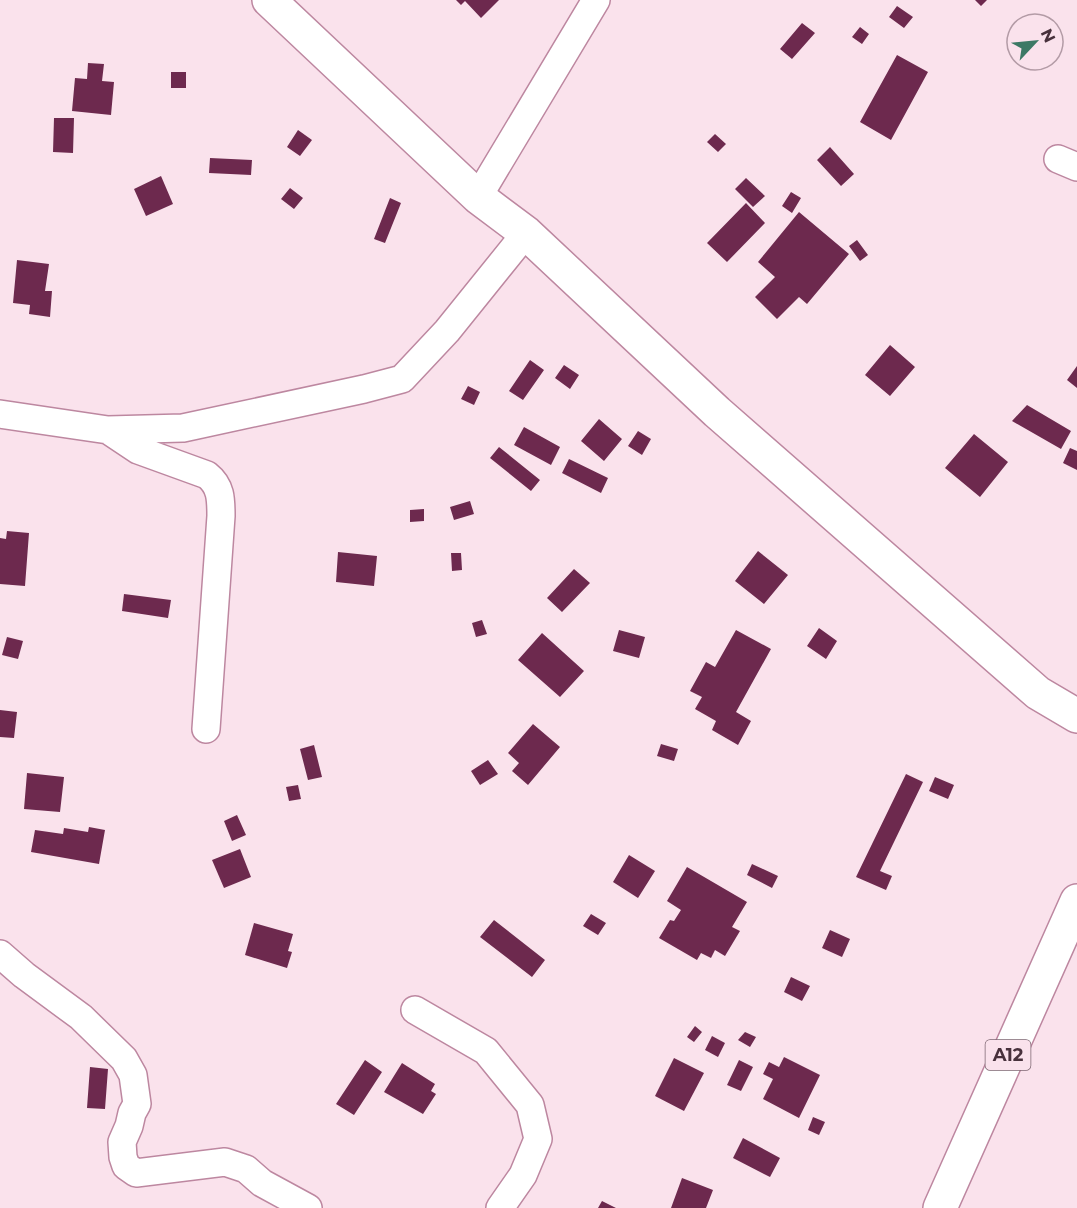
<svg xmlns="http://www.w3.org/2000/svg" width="1077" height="1208" viewBox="0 0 1077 1208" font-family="Montserrat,sans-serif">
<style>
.building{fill:#6d294e}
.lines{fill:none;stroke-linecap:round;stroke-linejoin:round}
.minor-casing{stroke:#bd87a0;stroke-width:30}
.tertiary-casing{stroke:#bd87a0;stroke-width:36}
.primary-casing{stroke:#bd87a0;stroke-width:36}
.minor{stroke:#fff;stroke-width:27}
.tertiary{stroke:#fff;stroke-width:33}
.primary{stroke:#fff;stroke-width:33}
.labels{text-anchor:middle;stroke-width:6;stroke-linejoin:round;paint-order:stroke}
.shield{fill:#fae2ec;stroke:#7d6671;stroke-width:1.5}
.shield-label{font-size:18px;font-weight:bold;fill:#48313c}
</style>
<rect width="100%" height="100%" fill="#fae2ec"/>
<path class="building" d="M456,0H499L481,18L465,1L461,5Z
M975,0H987L981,6Z
M897,6L913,17L904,28L889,17Z
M802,23L815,33L792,59L780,49Z
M860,27L869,34L862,44L852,37Z
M897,55L928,72L891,140L860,122Z
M88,63L104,64L102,81L114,82L111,115L72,111L75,78L87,79Z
M171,72H186V88H171Z
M54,118H74L73,153L53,152Z
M298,130L312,140L300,156L287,147Z
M715,134L726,144L718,152L707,142Z
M830,147L854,174L841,186L817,160Z
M210,158L252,160L251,175L209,173Z
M161,176L173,204L146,216L134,189Z
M746,178L765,196L753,207L735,189Z
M290,188L303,198L294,209L281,199Z
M791,192L801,198L792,213L782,206Z
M390,198L401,203L385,243L374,239Z
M746,203L765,223L727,262L707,243Z
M799,212L849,254L807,304L799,297L777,319L755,297L775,277L758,262Z
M857,240L868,255L860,261L849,246Z
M17,260L49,264L45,291H52L50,317L29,314L30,305L13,303Z
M890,345L915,367L890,396L865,375Z
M530,360L544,370L523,400L509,391Z
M564,365L579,375L570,389L555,378Z
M1077,366V388L1067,380Z
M468,386L480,392L474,405L461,399Z
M1027,405L1071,431L1061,449L1012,421Z
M599,419L622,439L604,461L581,441Z
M524,427L560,447L551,465L514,445Z
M638,431L651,439L642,455L628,446Z
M974,434L1008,462L980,497L945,468Z
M499,447L540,480L531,491L490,458Z
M1070,448L1077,451V470L1063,463Z
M569,459L608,478L601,493L562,473Z
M470,501L474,514L454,520L450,507Z
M424,509V521L410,522V510Z
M7,531L29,533L25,586L0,584V538L6,539Z
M758,551L788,575L764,604L735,581Z
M338,552L377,556L374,586L336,582Z
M451,553H461L462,570L452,571Z
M574,569L590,583L562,612L547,598Z
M124,594L171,600L168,618L122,611Z
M482,620L487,634L476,637L472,623Z
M819,628L837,641L826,659L807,646Z
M619,630L645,637L639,658L613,651Z
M736,630L771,649L736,712L751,721L738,745L712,730L716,721L695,709L702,697L690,691L706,662L715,667Z
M542,633L584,671L560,697L518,660Z
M7,637L23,641L18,659L2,655Z
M0,710L17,712L14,738L0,737Z
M533,724L560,747L528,785L512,771L519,763L508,753Z
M661,744L678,749L674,761L657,756Z
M314,745L322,777L308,780L300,749Z
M488,760L498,774L480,785L471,771Z
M27,773L64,777L60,812L24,809Z
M906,774L923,782L880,871L892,876L886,890L856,877Z
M935,777L954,785L948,799L929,791Z
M298,785L301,799L289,801L286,787Z
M237,815L246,835L232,841L224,821Z
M89,827L105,830L99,864L31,852L35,830L63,834L64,828L88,832Z
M240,849L251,877L224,888L212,860Z
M629,855L655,871L638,898L613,882Z
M752,864L778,876L772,888L747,875Z
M687,867L747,902L732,927L740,931L725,956L715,950L711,958L701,953L697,960L659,938L670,920L674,921L681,910L667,901Z
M591,914L606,923L598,935L583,926Z
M494,920L545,960L532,977L480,937Z
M254,923L293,934L288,951L292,952L287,968L245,955Z
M830,930L850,939L842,957L822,948Z
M791,977L810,986L802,1001L784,992Z
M695,1026L702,1032L694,1042L687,1037Z
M745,1032L756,1037L750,1047L738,1040Z
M712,1036L725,1043L718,1057L705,1050Z
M784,1057L820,1075L799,1118L763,1099L773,1079L763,1074L769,1062L779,1067Z
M674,1058L704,1073L684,1111L655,1096Z
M365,1060L382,1072L354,1115L336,1104Z
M739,1060L753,1067L741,1091L727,1085Z
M402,1063L435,1084L431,1091L436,1094L423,1114L384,1092Z
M90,1067L108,1069L105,1109L87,1108Z
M813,1117L825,1122L819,1135L808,1130Z
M743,1138L780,1158L770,1177L733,1158Z
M682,1178L713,1190L706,1208H671Z
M602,1201L616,1208H598Z"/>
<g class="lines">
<g class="minor-casing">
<path id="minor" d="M1058,159L1077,167
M478,197L596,0
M0,414L108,430L183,428L364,389L402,379L447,331L526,233
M108,430L138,450L207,475C221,486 221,499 221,516L206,729
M0,954L24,975L81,1017L124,1059L133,1075L137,1104L132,1113L129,1126L122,1142L123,1157L126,1166L136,1173L225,1162L246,1169L262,1183L308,1208
M415,1010L486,1051L530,1105L538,1139L523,1175L500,1208"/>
</g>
<g class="tertiary-casing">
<path id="tertiary" d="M269,0L478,197L526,233L717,412L1038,693L1077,716"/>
</g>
<g class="primary-casing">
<path id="primary" d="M940,1208L1077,901"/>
</g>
<use href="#minor" class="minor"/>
<use href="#tertiary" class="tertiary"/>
<use href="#primary" class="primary"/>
</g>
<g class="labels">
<rect class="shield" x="985.5" y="1040" width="45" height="30" rx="4.5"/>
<g class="shield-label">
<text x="1008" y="1061">A12</text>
</g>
</g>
<g transform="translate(1035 42) rotate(64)"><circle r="28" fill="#fae2ec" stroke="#b39ba6" stroke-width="1.5"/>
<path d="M0-4.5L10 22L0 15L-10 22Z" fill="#3c7965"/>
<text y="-9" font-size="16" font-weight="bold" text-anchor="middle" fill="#48313c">N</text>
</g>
</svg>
